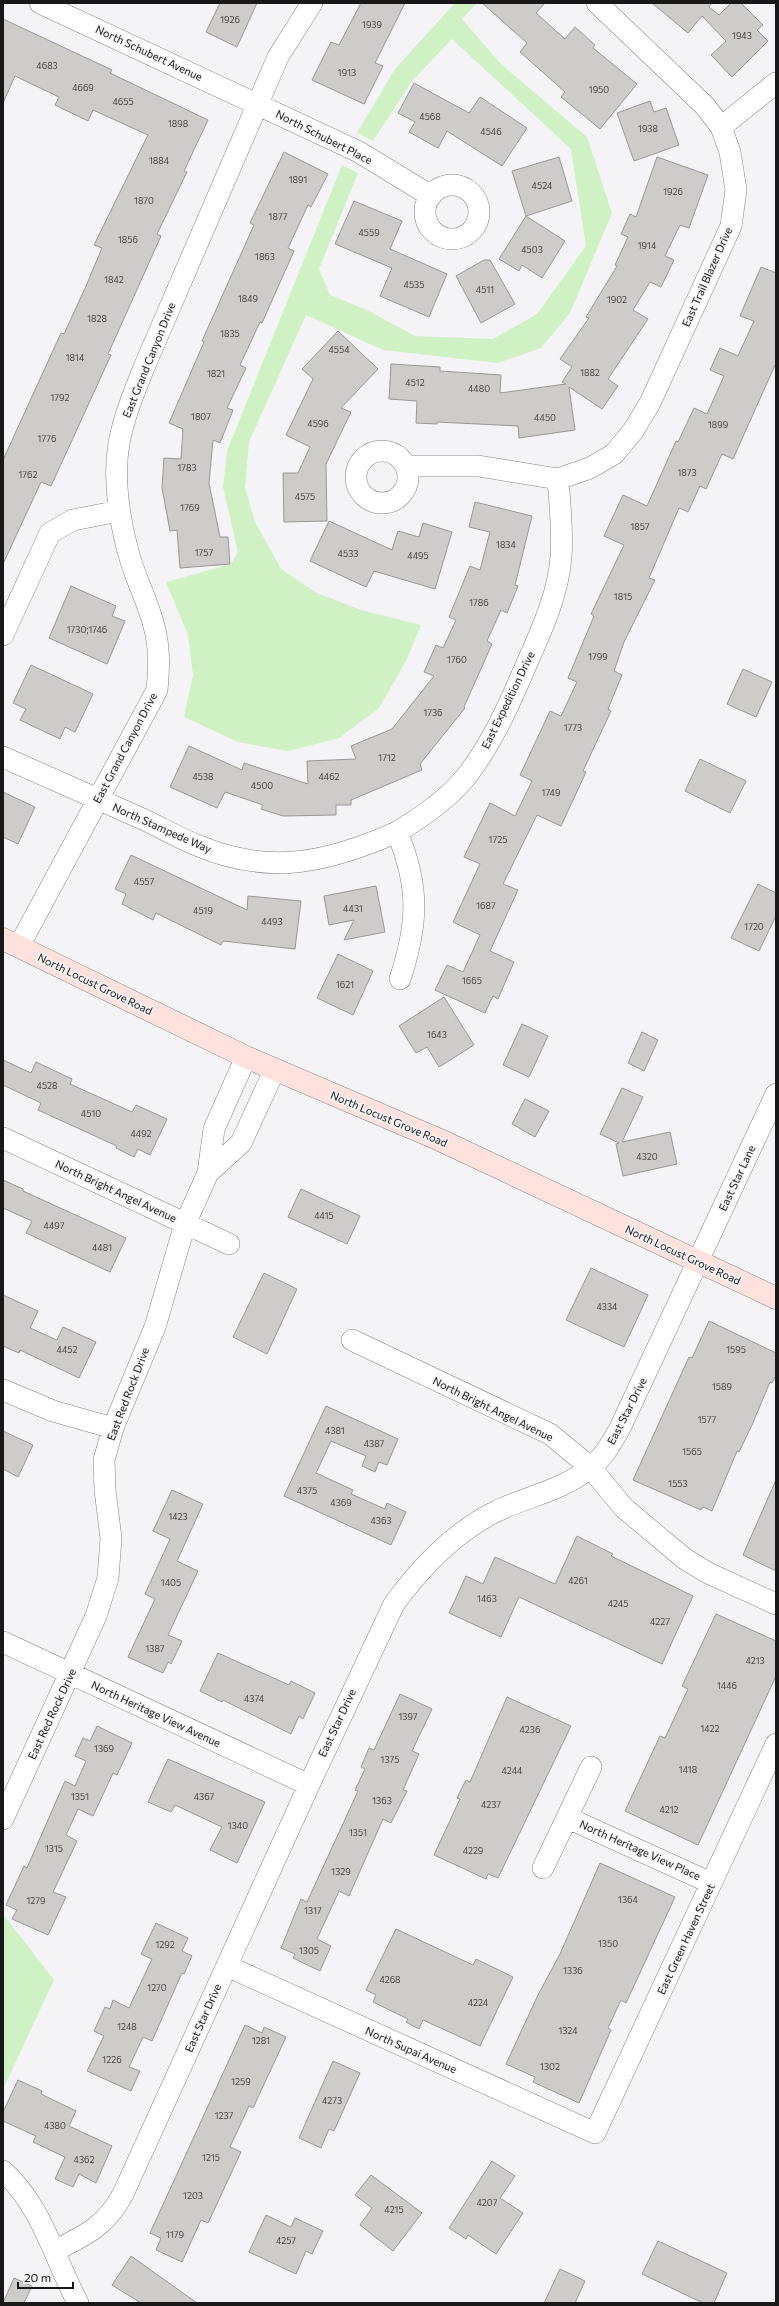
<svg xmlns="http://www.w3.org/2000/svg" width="779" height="2306" viewBox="0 0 779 2306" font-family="Commissioner,sans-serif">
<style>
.green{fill:#cff1c3}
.building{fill:#cdccca;stroke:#999896}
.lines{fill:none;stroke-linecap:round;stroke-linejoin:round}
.minor-casing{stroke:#838385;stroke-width:22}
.secondary-casing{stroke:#838385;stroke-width:23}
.minor{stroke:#fff;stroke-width:21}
.secondary{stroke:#ffe2dd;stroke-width:22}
.labels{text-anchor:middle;stroke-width:3;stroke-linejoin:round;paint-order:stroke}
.number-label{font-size:9px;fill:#454545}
.street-label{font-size:11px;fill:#181819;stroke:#f4f4f6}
</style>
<rect width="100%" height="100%" fill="#f4f4f6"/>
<path class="green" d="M455,3H477L462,19L501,64L587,137L612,213L570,313L541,348L498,363L383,350L306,315L249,442L245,488L255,522L281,569L317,593L361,610L421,625L405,663L379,708L339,738L288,751L238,742L184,717L193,675L188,635L166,582L231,564L238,552L223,487L227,451L342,165L358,173L319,269L330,295L367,310L415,336L493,339L537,314L586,246L571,149L452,39L412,81L373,141L357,133L395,69Z
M3,1914L54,1980L3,2089Z"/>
<path class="building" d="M220,3H257L237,47L206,32Z
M361,3H405L375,63L383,66L364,104L312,80L331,42L339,45Z
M482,3H545L536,13L565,39L575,27L595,45L593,48L637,84L600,129L561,97L565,92L520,52L527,43Z
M652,3H712L709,7L719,15L731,3H741L763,25L757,30L768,41L732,77L711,55L726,41L702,16L688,33Z
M3,19L112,70L110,73L208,120L184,171L187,172L157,234L161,236L108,354L111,355L51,486L41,482L3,564V460L61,333L64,334L86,286L102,248L94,245L148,135L93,110L88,121L55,105L59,97L15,76L3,103Z
M414,83L469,113L480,97L527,128L502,166L447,131L438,148L409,132L415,122L398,113Z
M650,101L654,112L666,108L679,145L634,161L617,113Z
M284,152L328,174L311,207L308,205L288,248L294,251L262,323L260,322L240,365L246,368L227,408L233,410L220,443L213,440L209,483L220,537H228L230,564L180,568L177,530L170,531L162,488L164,458L181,459L183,429L169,423L204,342L202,341L254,225L250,223Z
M559,157L572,201L526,216L512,171Z
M657,157L708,175L689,228L680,225L665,256L674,260L661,287L650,282L633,310L648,319L608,379L618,386L602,409L569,387L575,430L519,438L518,426L437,422V424L416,423L417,401L389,399L391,364L440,367V371L501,375L500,393L566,384L562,382L572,367L560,359L589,318L586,317L617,266L615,265L628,237L621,234L630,214L636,217Z
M354,201L402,221L390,249L447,274L429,317L380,296L392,268L335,244Z
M526,216L565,241L542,278L522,265L519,271L499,259Z
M484,260H490L515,304L481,323L456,276Z
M761,267L776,273V363L733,459L722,454L706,489L700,486L688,512L679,508L649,578L655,580L624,642L614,671L622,675L608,709L611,711L583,771L586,772L561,826L537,815L503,884L518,890L490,951L514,962L498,999L493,996L485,1013L435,990L447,965L463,972L480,935L453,922L480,864L464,857L490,803L515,816L532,781L520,775L550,711L561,716L577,682L568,678L594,616L591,614L624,545L604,536L623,495L647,506L676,441L678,442L694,408L707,414L724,376L710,370L720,348L738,356L754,321L740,316Z
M338,331L378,369L341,408L351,412L326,464L327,521L284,522L283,473H298L310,447L286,435L313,379L302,369Z
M475,502L532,516L515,585L518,586L507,613L501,610L487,641L492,644L464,707L465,708L420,764L422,770L351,800V805H336V815L283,816L261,809L263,805L225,792L217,808L170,787L189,746L242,770L244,763L308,784L307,761L356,759L351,746L392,729L434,676L424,672L436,645L443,648L456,620L449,617L470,566L480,570L490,532L469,527Z
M329,521L392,550L398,531L419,537L423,523L452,532L435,589L374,571L366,587L310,561Z
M71,586L116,606L112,616L125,621L107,664L49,638Z
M31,665L93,694L75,732L65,727L60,739L20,720L26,709L13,703Z
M743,669L772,682L756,717L727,704Z
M700,759L746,781L730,813L685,791Z
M3,792L35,807L18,844L3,837Z
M131,855L247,910L248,896L301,901L295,949L223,941L221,945L156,913L153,920L122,904L126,894L115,889Z
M758,884L776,893V916L759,951L731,938Z
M376,886L385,932L344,940L354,920L329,925L324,896Z
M338,954L373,971L353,1015L317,998Z
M444,997L474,1045L439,1067L427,1047L416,1053L399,1026Z
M522,1024L548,1036L529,1077L503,1065Z
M642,1032L658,1040L644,1071L628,1063Z
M3,1060L31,1073L36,1062L72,1079L70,1084L132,1112L136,1105L167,1119L150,1155L138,1149L134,1157L116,1148L117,1146L38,1110L41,1103L3,1085Z
M622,1088L643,1097L622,1142L670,1132L677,1164L623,1176L616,1144L619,1143L600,1134Z
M525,1099L549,1111L535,1137L512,1124Z
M3,1180L23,1189V1191L126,1238L110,1272L26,1233L32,1221L3,1208Z
M301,1189L360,1216L347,1244L288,1217Z
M591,1268L648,1295L624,1347L566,1320Z
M264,1273L297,1289L267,1354L233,1337Z
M3,1295L38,1311L30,1328L57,1340L63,1327L96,1342L79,1378L20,1350L19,1353L3,1346Z
M709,1321L776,1353V1375L772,1383L770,1382L752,1425L739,1452L737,1451L712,1511L703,1507L701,1510L633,1480L689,1357L692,1358Z
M326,1406L398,1439L387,1465L379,1462L375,1472L362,1466L366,1456L331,1441L316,1473L353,1490L351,1494L385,1509L387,1503L406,1512L391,1545L284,1496Z
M3,1431L33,1445L18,1477L3,1469Z
M776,1480V1571L743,1555Z
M172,1490L203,1504L177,1561L198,1571L168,1635L182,1641L171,1664L168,1662L163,1673L128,1657L155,1599L145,1594L170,1539L153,1531Z
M577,1536L613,1554L611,1556L693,1596L662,1664L519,1597L501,1637L449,1613L466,1576L483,1584L495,1557L555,1584Z
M716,1614L776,1641V1676L698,1845L625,1811L660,1736L665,1738L688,1689L682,1686Z
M218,1653L289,1685L291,1681L315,1693L303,1719L299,1716L291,1734L223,1700L222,1702L200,1691Z
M400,1694L432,1709L412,1751L419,1754L403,1790L407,1791L391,1823L383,1819L349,1896L339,1891L317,1939L331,1946L320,1971L293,1958L295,1954L281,1948L301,1899L307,1902L358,1791L355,1790L365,1769L361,1767L369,1748L374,1750Z
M507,1697L571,1726L498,1878L488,1874L486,1879L434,1855L460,1799L457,1798L466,1780L470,1782Z
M97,1726L132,1743L117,1775L113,1773L93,1816L78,1809L66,1835L77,1841L53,1892L66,1897L48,1935L12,1919L17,1910L6,1905L24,1866L27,1868L65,1781L75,1786L86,1761L75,1756L83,1738L90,1741Z
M168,1759L265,1802L237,1863L210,1850L222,1827L175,1805L171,1812L148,1802Z
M600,1863L675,1897L626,2003L621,2000L608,2028L611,2030L579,2103L533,2082L535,2077L506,2064L538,1995L560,1954Z
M156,1923L188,1938L182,1951L192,1956L184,1974L182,1973L152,2041L143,2037L129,2067L140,2071L131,2091L87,2071L104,2036L94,2031L105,2007L110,2009L113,2000L129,2008L152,1959L141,1954Z
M396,1929L473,1965L476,1959L513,1977L480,2046L423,2020L419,2029L406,2022L408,2019L373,2002L376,1995L366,1990Z
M245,2025L262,2033L264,2027L286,2037L253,2108L249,2106L230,2147L241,2152L208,2223L201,2220L182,2262L156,2250L161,2238L150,2233Z
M333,2061L360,2073L334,2131L329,2129L321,2148L299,2138Z
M18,2080L42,2091L41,2094L76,2111L69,2126L112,2146L96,2183L79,2174L73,2187L55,2179L65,2157L33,2142L36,2136L3,2121V2112Z
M492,2161L515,2176L500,2198L523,2213L496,2254L468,2235L466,2239L449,2228Z
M371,2175L422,2213L393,2251L360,2225L372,2208L355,2195Z
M266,2215L291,2227L295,2218L323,2231L312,2254L306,2251L296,2274L249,2252Z
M658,2241L727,2273L714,2303H703L642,2274Z
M131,2256L197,2303H141L112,2285Z
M560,2269L585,2281L575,2303H544Z
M14,2278L32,2286L24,2303H3Z"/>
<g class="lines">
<g class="minor-casing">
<path id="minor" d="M40,3L359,152L431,196
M721,127L776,83
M425 212a27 27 0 1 1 54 0a27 27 0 1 1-54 0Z
M356 477a26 26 0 1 1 52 0a26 26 0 1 1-52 0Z
M407,466H478L558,479L590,468L614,454L633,431L650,403L731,226L736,190L730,152L721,127L705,106L597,3
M3,635L50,533L73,520L119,511
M3,757C48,777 93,797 138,817C159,826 178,838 199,846C271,876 329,862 397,832
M19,946L157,690C159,671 160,654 156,635C151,606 135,580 128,551C119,517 113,478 119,443C124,416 135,390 145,365L278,57L312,3
M400,979C418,924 420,887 397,832C422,817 447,800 465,778C492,744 510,703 527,663C542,629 558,595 561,557C563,532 560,505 558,479
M3,1138L229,1244
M208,1173L241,1143L275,1069
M352,1340L550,1434L591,1468L624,1508L685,1559L708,1573L776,1604
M3,1390L53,1411L113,1428
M3,1642L309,1785
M568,1818L711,1883
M3,1819L96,1616L108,1578L111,1538L105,1490L104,1460L113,1428L155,1327L185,1224L208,1173L214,1129L246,1057
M543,1868L591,1767
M227,1966L595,2133L776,1744
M3,2171C42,2206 54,2258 78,2303
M54,2251C86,2235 106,2226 123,2194L309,1785L394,1604C421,1567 456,1531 497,1511C528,1496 564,1490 591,1467C604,1457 612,1442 620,1428L776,1094"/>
</g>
<g class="secondary-casing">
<path id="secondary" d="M3,939L246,1057L440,1140L776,1298"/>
</g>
<use href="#minor" class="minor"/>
<use href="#secondary" class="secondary"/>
</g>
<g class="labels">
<g class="number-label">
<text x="230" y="23">1926</text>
<text x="372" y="28">1939</text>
<text x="742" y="39">1943</text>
<text x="47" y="69">4683</text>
<text x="347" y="76">1913</text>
<text x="83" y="91">4669</text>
<text x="599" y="93">1950</text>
<text x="123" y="105">4655</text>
<text x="430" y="120">4568</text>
<text x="178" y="127">1898</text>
<text x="648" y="132">1938</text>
<text x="491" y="135">4546</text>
<text x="159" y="164">1884</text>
<text x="298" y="183">1891</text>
<text x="542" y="189">4524</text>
<text x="673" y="195">1926</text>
<text x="144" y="204">1870</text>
<text x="278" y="220">1877</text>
<text x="369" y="236">4559</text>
<text x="128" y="243">1856</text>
<text x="647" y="249">1914</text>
<text x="532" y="253">4503</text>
<text x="265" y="260">1863</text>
<text x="114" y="283">1842</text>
<text x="414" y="288">4535</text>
<text x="485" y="293">4511</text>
<text x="248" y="302">1849</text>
<text x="617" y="303">1902</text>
<text x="97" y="322">1828</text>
<text x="230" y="337">1835</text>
<text x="339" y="353">4554</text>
<text x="75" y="361">1814</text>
<text x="590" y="376">1882</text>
<text x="216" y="377">1821</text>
<text x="415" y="386">4512</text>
<text x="479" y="392">4480</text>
<text x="60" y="401">1792</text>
<text x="201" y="420">1807</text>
<text x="545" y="421">4450</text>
<text x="318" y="427">4596</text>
<text x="718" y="428">1899</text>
<text x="47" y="442">1776</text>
<text x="187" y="471">1783</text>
<text x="687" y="476">1873</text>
<text x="28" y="478">1762</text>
<text x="305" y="500">4575</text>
<text x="190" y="511">1769</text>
<text x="640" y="530">1857</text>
<text x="506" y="548">1834</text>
<text x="204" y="556">1757</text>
<text x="348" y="557">4533</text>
<text x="418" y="559">4495</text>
<text x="623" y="600">1815</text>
<text x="479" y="606">1786</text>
<text x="87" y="633">1730;1746</text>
<text x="598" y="660">1799</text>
<text x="457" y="663">1760</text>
<text x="433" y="716">1736</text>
<text x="573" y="731">1773</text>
<text x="387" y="761">1712</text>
<text x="203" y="780">4538</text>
<text x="329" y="780">4462</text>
<text x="262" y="789">4500</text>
<text x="551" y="796">1749</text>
<text x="498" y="843">1725</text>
<text x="144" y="885">4557</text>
<text x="486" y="909">1687</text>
<text x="353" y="912">4431</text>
<text x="203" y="914">4519</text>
<text x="272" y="925">4493</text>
<text x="754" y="930">1720</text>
<text x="472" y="984">1665</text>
<text x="345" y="988">1621</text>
<text x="437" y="1038">1643</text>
<text x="47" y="1089">4528</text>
<text x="91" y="1117">4510</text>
<text x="141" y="1137">4492</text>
<text x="647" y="1160">4320</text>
<text x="324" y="1219">4415</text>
<text x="54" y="1229">4497</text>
<text x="102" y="1251">4481</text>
<text x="607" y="1310">4334</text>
<text x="67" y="1353">4452</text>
<text x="736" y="1353">1595</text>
<text x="722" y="1390">1589</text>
<text x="707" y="1423">1577</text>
<text x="335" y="1434">4381</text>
<text x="374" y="1447">4387</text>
<text x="692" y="1455">1565</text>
<text x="678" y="1487">1553</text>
<text x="307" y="1494">4375</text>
<text x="341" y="1506">4369</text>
<text x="178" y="1520">1423</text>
<text x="381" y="1524">4363</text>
<text x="578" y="1584">4261</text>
<text x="171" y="1586">1405</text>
<text x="487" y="1602">1463</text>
<text x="618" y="1607">4245</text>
<text x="660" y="1625">4227</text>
<text x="155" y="1652">1387</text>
<text x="755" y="1664">4213</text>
<text x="727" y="1689">1446</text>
<text x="254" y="1702">4374</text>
<text x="408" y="1720">1397</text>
<text x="710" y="1732">1422</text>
<text x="530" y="1733">4236</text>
<text x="104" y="1752">1369</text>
<text x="390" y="1763">1375</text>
<text x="688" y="1773">1418</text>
<text x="512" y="1774">4244</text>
<text x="80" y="1800">1351</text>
<text x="204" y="1800">4367</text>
<text x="382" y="1804">1363</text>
<text x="491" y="1808">4237</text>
<text x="669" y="1813">4212</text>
<text x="238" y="1829">1340</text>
<text x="358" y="1836">1351</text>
<text x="54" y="1852">1315</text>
<text x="473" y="1854">4229</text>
<text x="341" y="1875">1329</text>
<text x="628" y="1903">1364</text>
<text x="36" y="1904">1279</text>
<text x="313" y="1914">1317</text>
<text x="608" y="1947">1350</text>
<text x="165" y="1948">1292</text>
<text x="309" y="1954">1305</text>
<text x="573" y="1974">1336</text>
<text x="390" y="1983">4268</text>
<text x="157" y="1991">1270</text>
<text x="478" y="2006">4224</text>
<text x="127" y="2030">1248</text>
<text x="568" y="2034">1324</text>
<text x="261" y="2044">1281</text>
<text x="112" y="2063">1226</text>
<text x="550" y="2070">1302</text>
<text x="241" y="2085">1259</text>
<text x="332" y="2104">4273</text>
<text x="224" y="2119">1237</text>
<text x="55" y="2129">4380</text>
<text x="211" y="2161">1215</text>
<text x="84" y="2163">4362</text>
<text x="193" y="2199">1203</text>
<text x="487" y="2206">4207</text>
<text x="394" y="2213">4215</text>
<text x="175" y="2238">1179</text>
<text x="286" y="2244">4257</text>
</g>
<g class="street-label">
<text transform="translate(149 53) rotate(25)" y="4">North Schubert Avenue</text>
<text transform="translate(324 137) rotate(27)" y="4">North Schubert Place</text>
<text transform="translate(707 277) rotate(-66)" y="4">East Trail Blazer Drive</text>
<text transform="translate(149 360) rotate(-68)" y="4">East Grand Canyon Drive</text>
<text transform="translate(508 700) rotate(-64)" y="4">East Expedition Drive</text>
<text transform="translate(125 748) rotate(-62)" y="4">East Grand Canyon Drive</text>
<text transform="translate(162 828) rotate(24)" y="4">North Stampede Way</text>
<text transform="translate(95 984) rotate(26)" y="4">North Locust Grove Road</text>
<text transform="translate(389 1119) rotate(23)" y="4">North Locust Grove Road</text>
<text transform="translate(737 1178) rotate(-65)" y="4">East Star Lane</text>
<text transform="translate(116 1191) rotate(25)" y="4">North Bright Angel Avenue</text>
<text transform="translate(683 1255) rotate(25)" y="4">North Locust Grove Road</text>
<text transform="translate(128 1394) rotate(-69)" y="4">East Red Rock Drive</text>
<text transform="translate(493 1409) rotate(26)" y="4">North Bright Angel Avenue</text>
<text transform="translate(627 1411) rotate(-63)" y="4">East Star Drive</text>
<text transform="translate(52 1714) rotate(-65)" y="4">East Red Rock Drive</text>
<text transform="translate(156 1714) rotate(25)" y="4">North Heritage View Avenue</text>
<text transform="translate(337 1723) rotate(-65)" y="4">East Star Drive</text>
<text transform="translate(640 1850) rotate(24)" y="4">North Heritage View Place</text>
<text transform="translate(686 1939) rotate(-65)" y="4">East Green Haven Street</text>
<text transform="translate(203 2018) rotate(-66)" y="4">East Star Drive</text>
<text transform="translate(411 2050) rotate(24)" y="4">North Supai Avenue</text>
</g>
</g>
<rect width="779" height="2306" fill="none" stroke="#181819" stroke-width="8"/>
<path d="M18 2282v6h55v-6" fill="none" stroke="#181819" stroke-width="2"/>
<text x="24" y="2282" font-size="12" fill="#181819" stroke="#f4f4f6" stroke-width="3" paint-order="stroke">20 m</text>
</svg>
